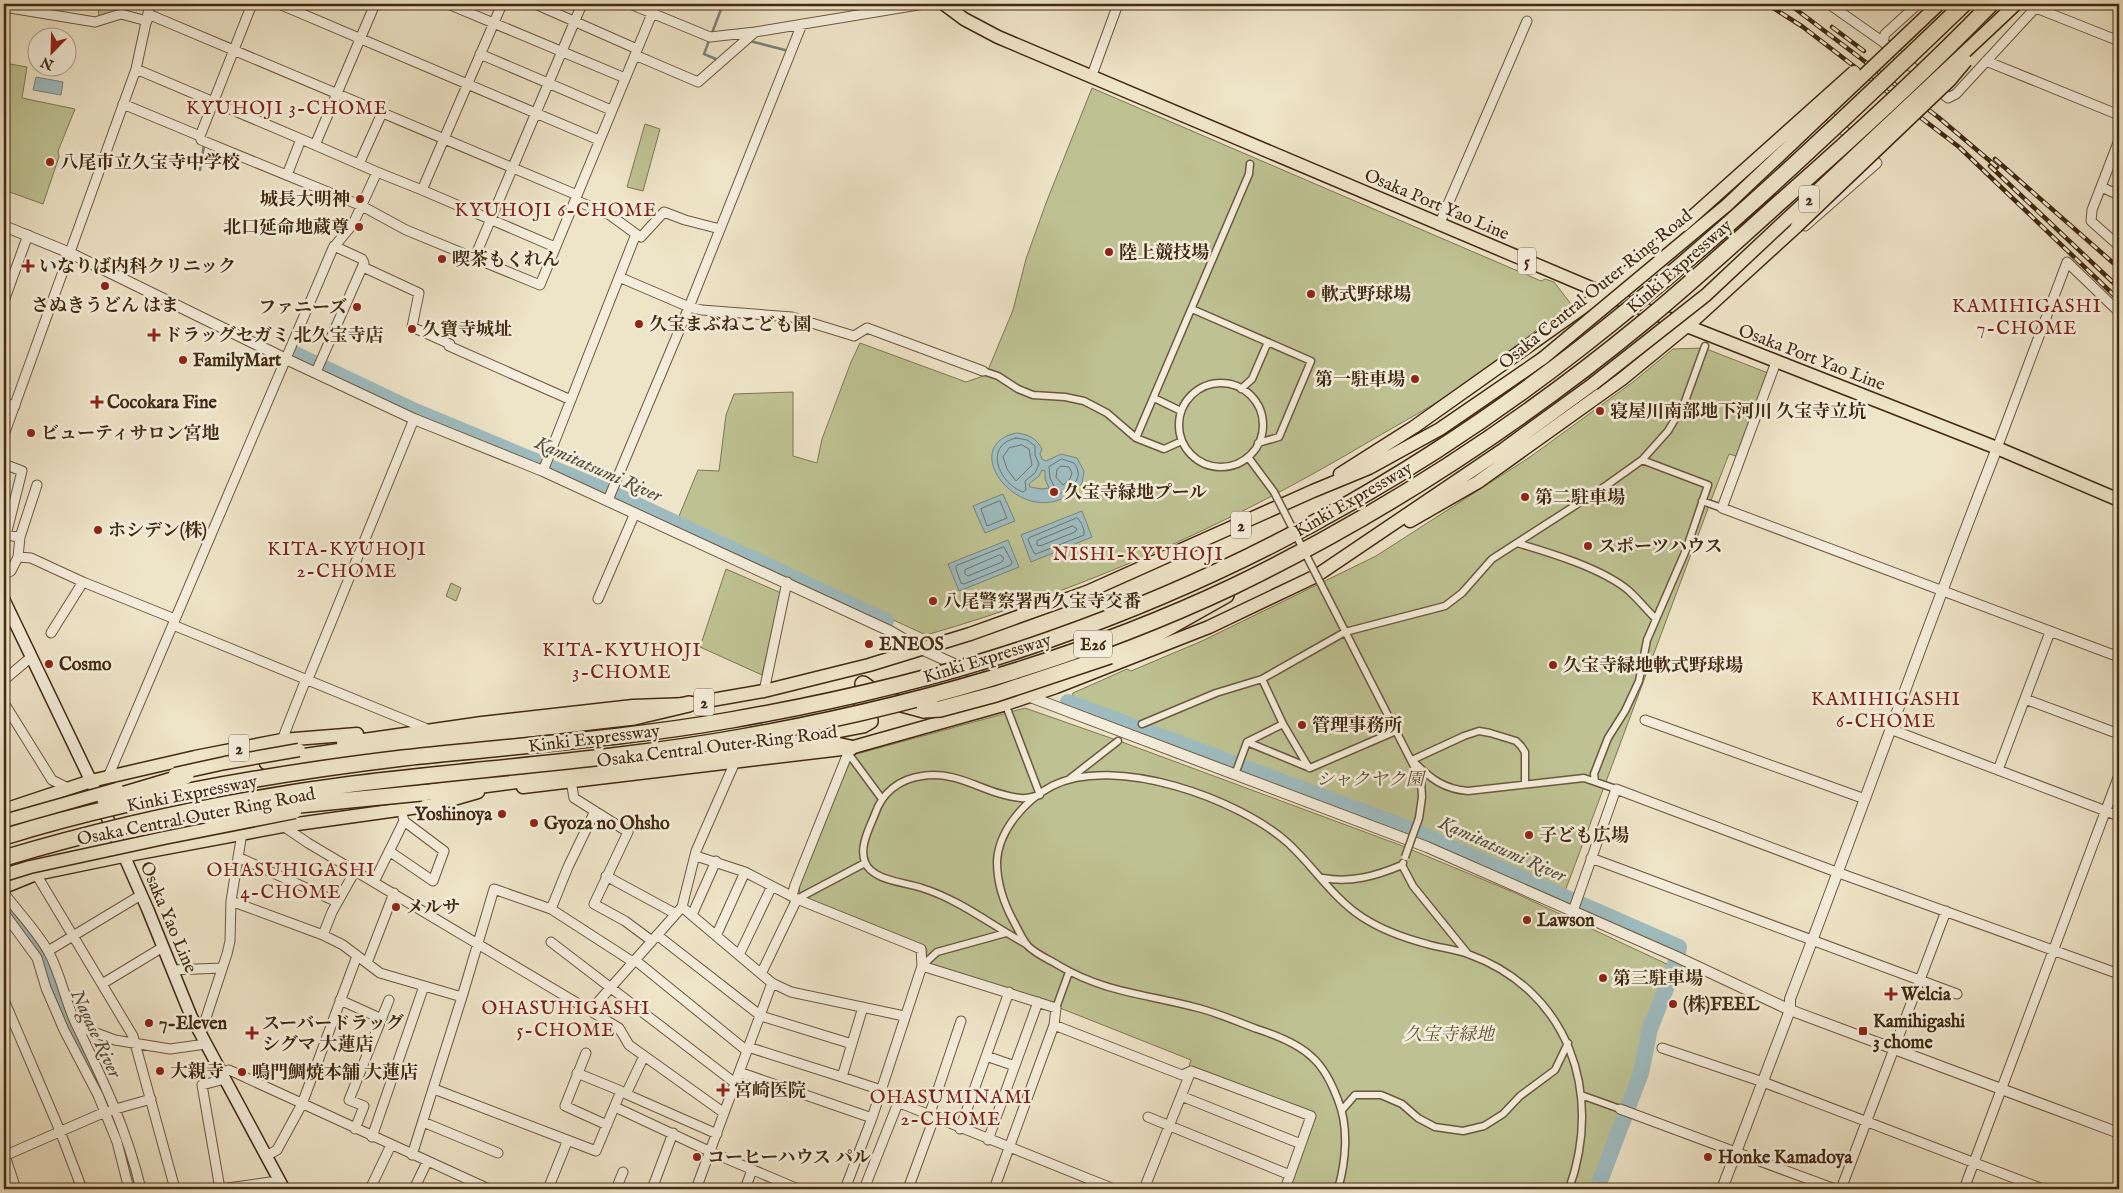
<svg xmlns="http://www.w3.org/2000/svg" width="2123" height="1193" viewBox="0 0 2123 1193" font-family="'IM FELL English','Noto Serif JP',serif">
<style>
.green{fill:#bec292;stroke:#807652}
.water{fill:#9ebcc0;stroke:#79827a;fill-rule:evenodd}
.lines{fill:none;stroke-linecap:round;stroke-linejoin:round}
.shore{stroke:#707368;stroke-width:1}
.stream{stroke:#79827a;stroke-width:2.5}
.river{stroke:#9ebcc0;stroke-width:16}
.pedestrian-casing{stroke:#6c583e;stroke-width:9}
.minor-casing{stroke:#6c583e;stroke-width:11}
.tertiary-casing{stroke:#6c583e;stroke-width:12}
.secondary-casing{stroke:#412a11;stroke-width:14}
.primary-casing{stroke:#412a11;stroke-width:15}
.motorway-casing{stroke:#412a11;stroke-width:18}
.pedestrian{stroke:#f4eddb;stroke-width:6}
.minor{stroke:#f4eddb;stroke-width:9}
.tertiary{stroke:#f4eddb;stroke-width:10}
.secondary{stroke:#f4eddb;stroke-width:11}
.primary{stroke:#eee4c7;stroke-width:12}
.motorway{stroke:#eee4c7;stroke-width:15}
.rail-casing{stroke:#412a11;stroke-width:4.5}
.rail{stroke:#f4eddb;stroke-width:2.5;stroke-dasharray:8;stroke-linecap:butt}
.pedestrian-bridge-casing{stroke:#6c583e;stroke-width:9;stroke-linecap:butt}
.primary-bridge-casing{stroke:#412a11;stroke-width:15;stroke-linecap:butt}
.motorway-bridge-casing{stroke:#412a11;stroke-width:18;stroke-linecap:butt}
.pedestrian-bridge{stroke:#f4eddb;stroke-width:6}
.primary-bridge{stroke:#eee4c7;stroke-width:12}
.motorway-bridge{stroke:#eee4c7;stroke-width:15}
.poi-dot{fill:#8f2418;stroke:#f4eddb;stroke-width:2}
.labels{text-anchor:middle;stroke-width:5;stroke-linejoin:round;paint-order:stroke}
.shield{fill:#f4eddb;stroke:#77644e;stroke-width:1}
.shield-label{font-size:16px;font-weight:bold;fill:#412a11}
.poi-label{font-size:18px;font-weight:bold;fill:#412a11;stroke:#f4eddb;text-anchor:start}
.street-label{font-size:18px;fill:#412a11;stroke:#f4eddb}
.park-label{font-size:18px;font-style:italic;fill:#605031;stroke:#f4eddb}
.neighbourhood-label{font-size:19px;letter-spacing:1px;fill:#7a1f14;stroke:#f4eddb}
.water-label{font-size:19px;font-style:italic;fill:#584e3d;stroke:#f4eddb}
</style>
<rect width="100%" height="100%" fill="#eee4c7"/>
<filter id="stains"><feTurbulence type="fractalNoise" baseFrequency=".004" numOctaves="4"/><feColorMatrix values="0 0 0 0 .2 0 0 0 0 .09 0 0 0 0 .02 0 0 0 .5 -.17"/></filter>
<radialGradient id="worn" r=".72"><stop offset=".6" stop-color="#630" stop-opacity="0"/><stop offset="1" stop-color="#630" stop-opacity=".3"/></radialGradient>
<path class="green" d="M108,4H118L116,12L99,17L98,8Z
M4,63L27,67L22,98L75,109L58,151L59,157L43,204L4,190Z
M1092,88L1541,281L1545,279L1554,282L1571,304C1537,329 1505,355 1471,379C1438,404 1400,423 1365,444C1227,526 1080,591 926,635L677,521L698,470L719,471L726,415L734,394L793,392V456L817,463L822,439L851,362L860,343L966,382L986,375L1013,310L1026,259L1046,203Z
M645,124L660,129L643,191L627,187Z
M1704,348L1768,373L1736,456L1729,454L1715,490L1564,894L1407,825L1243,763L1070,701L1073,693L1127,669L1131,671L1202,641L1376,556L1530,457L1633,382L1673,349Z
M726,569L781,593L762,675L700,647Z
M451,583L461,588L456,601L446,596Z
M1025,708L1122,742L1400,845L1513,892L1671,966L1648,1027L1638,1072L1594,1189H1289L1315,1114L1189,1067L1191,1060L1055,1006L926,964L927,949L800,896L799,884L850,759L853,755Z"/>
<path class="water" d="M36,77L63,82L61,95L33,90Z
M1016,433C1028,434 1036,438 1042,449L1040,454L1042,459L1046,461L1061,454L1077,458L1084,471L1082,483C1032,543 951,448 1016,433ZM1042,470L1045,471V479L1049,488L1042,489L1030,487L1029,484L1039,476Z
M1003,494L1015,521L985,533L973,506Z
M1082,511L1092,537L1031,562L1021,535Z
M1008,540L1019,567L959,591L948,564Z"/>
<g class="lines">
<path class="shore" d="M1016,438L1027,440L1035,446V455L1039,464L1035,473L1025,481L1026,490L1023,492C1000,484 982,446 1016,438Z
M1022,445L1029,449L1032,465L1016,481L1007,469L1003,457L1009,448Z
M1062,459L1074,463C1086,478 1070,492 1054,495L1052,493L1054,486L1050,478L1049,467Z
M1061,466L1069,467L1072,473L1070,479L1063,485L1056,477L1057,470Z
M1000,501L1007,518L987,526L981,509Z
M1077,518C1081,520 1085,531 1084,535L1036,554L1034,553L1028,540L1029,538Z
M1073,526L1077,529L1075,532L1040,546L1037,545V541Z
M1004,547L1012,562L1011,565L964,584L961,583L956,569V566Z
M1000,555L1004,558L1002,562L968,576L965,574V570Z"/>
<path class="stream" d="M750,41L785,50
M718,60L704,54L723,4
M200,170L204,145"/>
<path class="river" d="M295,354L415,411L605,490L886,621
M1068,702L1405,827L1679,947L1674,968L1650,1029L1641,1073L1597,1189
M4,904L42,955L63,1012L105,1098L125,1153L134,1189"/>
<g class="pedestrian-casing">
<path id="pedestrian" d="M1192,309L1311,361L1279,437L1258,443
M983,371L998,376L1018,389L1033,395L1065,397L1084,401L1107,413L1136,438L1164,449L1182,441
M1179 425a42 42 0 1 1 84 0a42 42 0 1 1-84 0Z
M1241,389L1252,379L1268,342
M1154,398L1181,411
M1136,438L1249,174L1250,164
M1248,457L1274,492
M1702,501L1722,508
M1517,543C1551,553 1601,568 1628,590C1638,599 1646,609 1655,618
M1325,592L1421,780L1422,797L1419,818
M1262,679L1283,724L1309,768
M1008,711L1040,795C1034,796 1027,799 1021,798C985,795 960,770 922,776C899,779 882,793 875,814C869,829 859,847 865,862C872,881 905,882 922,888C960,900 991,925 1026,944
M1142,724L1216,693L1262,679L1345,632L1445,606L1462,593L1492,559L1607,485L1642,460L1668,431L1684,404L1705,346
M1283,724L1247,742L1310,768L1396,731
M848,753L882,799
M1412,760L1464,736L1479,731L1490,733L1516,741L1521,746L1525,752V784
M1415,763C1431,779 1444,789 1468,791L1584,778L1616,789
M1237,769L1247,742
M1068,780L1118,741
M1595,781L1594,774L1608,738L1625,711L1639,681L1647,640L1686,550L1708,485L1642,460
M1402,865L1413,886L1468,954
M1323,878C1351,883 1376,876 1402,865L1403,863
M797,899L865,863
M922,966L937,952L1006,933
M1056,1008L1069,972
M1581,1095L1620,1109
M1342,1110L1355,1095H1381L1402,1104L1418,1118L1435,1127L1463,1131L1484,1126L1503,1114L1520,1096L1555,1070L1568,1043
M1338,1189C1346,1161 1349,1127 1338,1100C1332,1084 1325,1069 1313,1058C1299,1044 1276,1035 1257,1029C1238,1022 1218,1013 1198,1008C1146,994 1105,993 1058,965C1048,959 1036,954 1028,946C1022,939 1018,929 1014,922C1003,902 997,884 997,862C998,831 1025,800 1052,786C1115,754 1239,799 1288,843C1314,867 1333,898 1362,917C1382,930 1404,938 1427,944C1440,948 1454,949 1468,954C1568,990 1604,1092 1569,1189"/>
</g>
<g class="minor-casing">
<path id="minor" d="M279,4L599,140
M448,4L625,78
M535,4L637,49
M630,4L710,37L755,32L924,4
M1829,4L1883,42
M1918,4L1885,34L1883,42L1948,98L1956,94L2039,4
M4,7L95,22L121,14L147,21
M2036,8L2119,41
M148,14L577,195
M480,54L611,110
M635,55L698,82L755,32
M1986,61L2119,115
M136,69L301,139
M1092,75L1118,4
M123,104L200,136L201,140L362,206L406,230L540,285L656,4
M200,136L252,4
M2119,140L2092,210L2091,221L2119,246
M315,145L377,172
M359,164L382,113
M287,175L301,139L315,145L375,4
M2101,187L2119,195
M422,190L555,247
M1439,225L1527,21
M1805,226L1877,163L1822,109
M636,234L641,237L664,212L685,220L720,229
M474,259L582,4
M363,267L419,293L412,327L450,344L449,346L571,400
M619,277L689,307L702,310L792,317L854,336L867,328L983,371
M4,301L28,235
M1776,362L1722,508L2119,657
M316,372L364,263L362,259L334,246
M4,403L15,406
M4,435L136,69L150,4
M1997,448L2067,262L2119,312
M4,464L22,471L6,535L20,537
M543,471L636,234L610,215L575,200
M608,500L689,307L802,24
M18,557L31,558L83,582L175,619
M4,574L11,571L18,557L20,537L37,485
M598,599L635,513
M173,625L425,728
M51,633L83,582
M308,679L414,419
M4,680L30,658
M764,691L787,582
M2025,699L2119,734
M4,703L52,780L68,788
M1645,720L1865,799
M1890,729L2119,816
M282,740L306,679
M1998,770L2050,632
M108,777L333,248L353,224L377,172L422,190L502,4
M571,781L574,798L628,832L594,904L625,921L652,941
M283,826L308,843L619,1028L629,1045L724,1113
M389,851L433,881L444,851L404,821
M696,856L745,872L797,899L921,949L922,966L872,1118L845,1189
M238,857L337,902
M1591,858L1957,994
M36,874L133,1036L175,1189
M606,876L676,914
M374,882L404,821L403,817
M4,893C18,912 36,930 48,951C61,974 65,1002 77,1026C104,1082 126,1128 141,1189
M792,896L795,885L850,748
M231,901L323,935L343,945L380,973L462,997
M682,907L772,983L696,1189
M551,909L568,867L595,811
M1573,911L1616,789L1839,873L2119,974
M4,913L37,958L46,988L64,1030L98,1095L117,1142L129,1189
M692,915L716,861
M323,935L332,912L355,871
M657,935L761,1016L852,1044
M716,936L745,872
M551,942L735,1083
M48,951L141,895
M739,955L772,886
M635,960L747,1051
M367,963L394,893
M922,966L1056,1008L1054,1025L994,1189
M172,970L222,968
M761,974L797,899
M772,983L791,992L904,1016
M102,984L163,947
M4,1000L60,1131L82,1189
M340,1000L382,1019
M590,1011L682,907L696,851L735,762
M1054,1025L1182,1075L1191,1071L1311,1116L1285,1189
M77,1026L115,1040L170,1049L206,1044
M201,1033L227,954L230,941L231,901L242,833
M748,1047L842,1077L863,1007
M1662,1048L1763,1082L2043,1189
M586,1053L565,1106L607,1125
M986,1056L1015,1066
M739,1072L872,1118
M222,1073L229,1070L238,1074L489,1189
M577,1073L621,1091
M842,1077L881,1090
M434,1089L596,1151L621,1091L626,1094L644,1056
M626,1094L717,1134
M880,1095L1114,1189
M1181,1096L1301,1144
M615,1107L711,1152L798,1189
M1620,1109L1835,1189
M929,1116L961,1021
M1148,1117L1290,1175
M423,1122L498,1153
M355,1129L364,1106L349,1100L389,1000
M960,1129L1009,992
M372,1137L424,986
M988,1140L1038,1002
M4,1153L16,1189
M412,1155L462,997L494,889L551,909L633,962
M4,1156L105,1112L151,1099
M266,1156L277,1150L302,1104L357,956
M220,1189L202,1085L225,1079
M221,1189L270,1182
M370,1189L391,1145
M414,1189L427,1162
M548,1189L567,1142
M616,1189L623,1172
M652,1189L673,1133
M745,1189L752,1170
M864,1189L898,1103
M908,1189L934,1118
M1144,1189L1191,1071
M1841,1189L1946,911
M1964,1189L2119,775"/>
</g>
<g class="tertiary-casing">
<path id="tertiary" d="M4,226L70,253L286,359L414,419L543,471L890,631L921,649L1012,690
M1025,695L1427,847L1677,957L1790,1010L2119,1133
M1722,1189L1790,1010V999C1860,816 1925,631 1997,448"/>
</g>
<g class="secondary-casing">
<path id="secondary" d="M4,600L91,781L148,910L191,1016L284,1189"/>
</g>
<g class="primary-casing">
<path id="primary" d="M944,4L964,19L998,37L1603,293L1997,448L2119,500
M1340,474L1414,427L1603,293L1683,225
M1410,521L1478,482L1622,379L1694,320L1797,226
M343,743L482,723L633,706L689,704L764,691L869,665L970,634L1087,592L1313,491L1369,468L1440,429L1542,359
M523,787L850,748L1003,705L1056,687L1209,627L1316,576L1501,451L1593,384
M4,810L91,781L195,757L282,740L357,734
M4,887L36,874L123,856L283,826L433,805L478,792"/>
</g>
<g class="motorway-casing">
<path id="motorway" d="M1110,656L1148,639L1226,595
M863,684L883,699L924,710
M800,737L863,725L870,721L868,705L862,702
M267,762L356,749L634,717L689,704
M421,793L688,758L827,743L850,748"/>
</g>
<use href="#pedestrian" class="pedestrian"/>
<use href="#minor" class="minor"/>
<use href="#tertiary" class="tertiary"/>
<use href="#secondary" class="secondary"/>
<use href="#primary" class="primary"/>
<use href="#motorway" class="motorway"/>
<g class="rail-casing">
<path id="rail" d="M1767,4L1803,27L1959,147L2119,300
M1789,4L1938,117L1997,167
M1832,27L1864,51
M1995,159L2119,268
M1990,166L2119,288"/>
</g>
<use href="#rail" class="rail"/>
<g class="pedestrian-bridge-casing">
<path id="pedestrian-bridge" d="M1274,492L1325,592
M1405,857L1419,818"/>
</g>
<g class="primary-bridge-casing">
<path id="primary-bridge" d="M1683,225L1854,72
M1797,226L1950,80L1966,61
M1542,359L1727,205L1939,4
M1593,384L1706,295L2016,4
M175,774L225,763L299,750
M4,821L117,789
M4,875L30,867L164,838L295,812"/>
</g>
<g class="motorway-bridge-casing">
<path id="motorway-bridge" d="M924,710L940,709L996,694L1110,656
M105,800L186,776
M209,817L289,806L421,793
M4,837C133,797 269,774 403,758C512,746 622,739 731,720C839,701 947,676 1051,639C1241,573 1420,473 1579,349C1715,243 1840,123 1964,4
M4,858C118,824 236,799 353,784C483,768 614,760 742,737C910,707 1077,660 1232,587C1379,516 1519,425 1645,321C1691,283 1735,243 1779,203C1852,139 1924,73 1991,4"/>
</g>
<use href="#pedestrian-bridge" class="pedestrian-bridge"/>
<use href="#primary-bridge" class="primary-bridge"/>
<use href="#motorway-bridge" class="motorway-bridge"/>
</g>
<g class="poi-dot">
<circle cx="50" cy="162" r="5"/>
<circle cx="360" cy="199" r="5"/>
<circle cx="359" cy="227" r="5"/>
<circle cx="1109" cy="252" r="5"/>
<circle cx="442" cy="259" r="5"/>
<path d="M25.5 258.5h5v5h5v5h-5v5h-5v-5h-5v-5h5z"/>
<circle cx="105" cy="286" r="5"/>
<circle cx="1311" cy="294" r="5"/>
<circle cx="357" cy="307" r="5"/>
<circle cx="639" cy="324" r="5"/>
<circle cx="412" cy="329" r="5"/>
<path d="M151.5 327.5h5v5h5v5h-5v5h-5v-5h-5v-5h5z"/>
<circle cx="183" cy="360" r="5"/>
<circle cx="1415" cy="379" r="5"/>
<path d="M94.5 394.5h5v5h5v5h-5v5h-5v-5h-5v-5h5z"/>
<circle cx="1600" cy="411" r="5"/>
<circle cx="31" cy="433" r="5"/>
<circle cx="1054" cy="492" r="5"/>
<circle cx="1525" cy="497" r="5"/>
<circle cx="98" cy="530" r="5"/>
<circle cx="1588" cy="546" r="5"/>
<circle cx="933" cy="601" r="5"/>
<circle cx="869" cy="644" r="5"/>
<circle cx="49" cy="664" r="5"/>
<circle cx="1553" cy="665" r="5"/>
<circle cx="1302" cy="725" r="5"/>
<circle cx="502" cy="814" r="5"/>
<circle cx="534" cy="823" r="5"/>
<circle cx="1529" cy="835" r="5"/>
<circle cx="396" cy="907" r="5"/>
<circle cx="1527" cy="920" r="5"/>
<circle cx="1603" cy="978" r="5"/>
<path d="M1888.5 986.5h5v5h5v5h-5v5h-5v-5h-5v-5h5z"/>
<circle cx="1673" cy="1004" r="5"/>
<circle cx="149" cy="1023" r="5"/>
<rect x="1858" y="1026" width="10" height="10" rx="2.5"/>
<path d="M249.5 1025.5h5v5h5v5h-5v5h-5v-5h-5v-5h5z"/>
<circle cx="160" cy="1071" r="5"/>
<circle cx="242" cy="1072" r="5"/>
<path d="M720.5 1082.5h5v5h5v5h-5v5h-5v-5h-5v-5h5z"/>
<circle cx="697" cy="1157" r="5"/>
<circle cx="1708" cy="1157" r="5"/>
</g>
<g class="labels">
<g class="shield">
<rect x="1799" y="185.5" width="20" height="27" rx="4"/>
<rect x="1518" y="247.5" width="18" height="27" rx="4"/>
<rect x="1231" y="511.5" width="20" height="27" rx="4"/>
<rect x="1074" y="630.5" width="38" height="27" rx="4"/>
<rect x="694" y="688.5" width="20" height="27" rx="4"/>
<rect x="229" y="734.5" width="20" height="27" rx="4"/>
</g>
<g class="shield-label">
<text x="1809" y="205">2</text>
<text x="1527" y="267">5</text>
<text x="1241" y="531">2</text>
<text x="1093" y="650">E26</text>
<text x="704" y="708">2</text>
<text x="239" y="754">2</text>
</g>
<g class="poi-label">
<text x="60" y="168">八尾市立久宝寺中学校</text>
<text x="350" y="205" text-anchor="end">城長大明神</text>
<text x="349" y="233" text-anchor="end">北口延命地蔵尊</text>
<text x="1119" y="258">陸上競技場</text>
<text x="452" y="265">喫茶もくれん</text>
<text x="39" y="272">いなりば内科クリニック</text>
<text x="1321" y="300">軟式野球場</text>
<text x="105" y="311" text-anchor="middle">さぬきうどん はま</text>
<text x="347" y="313" text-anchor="end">ファニーズ</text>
<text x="649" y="330">久宝まぶねこども園</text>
<text x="422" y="335">久寶寺城址</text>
<text x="164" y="341">ドラッグセガミ 北久宝寺店</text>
<text x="193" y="366">FamilyMart</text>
<text x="1405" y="385" text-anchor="end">第一駐車場</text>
<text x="107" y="408">Cocokara Fine</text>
<text x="1610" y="417">寝屋川南部地下河川 久宝寺立坑</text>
<text x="41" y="439">ビューティサロン宮地</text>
<text x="1064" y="498">久宝寺緑地プール</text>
<text x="1535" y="503">第二駐車場</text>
<text x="108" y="536">ホシデン(株)</text>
<text x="1598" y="552">スポーツハウス</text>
<text x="943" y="607">八尾警察署西久宝寺交番</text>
<text x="879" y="650">ENEOS</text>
<text x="59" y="670">Cosmo</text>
<text x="1563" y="671">久宝寺緑地軟式野球場</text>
<text x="1312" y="731">管理事務所</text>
<text x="492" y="820" text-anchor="end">Yoshinoya</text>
<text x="544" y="829">Gyoza no Ohsho</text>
<text x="1539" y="841">子ども広場</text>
<text x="406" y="913">メルサ</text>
<text x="1537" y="926">Lawson</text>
<text x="1613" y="984">第三駐車場</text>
<text x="1901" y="1000">Welcia</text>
<text x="1683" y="1010">(株)FEEL</text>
<text x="1873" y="1027">Kamihigashi<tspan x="1873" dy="21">3 chome</tspan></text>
<text x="159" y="1029">7-Eleven</text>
<text x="262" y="1029">スーバードラッグ<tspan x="262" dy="21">シグマ 大蓮店</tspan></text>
<text x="170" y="1077">大親寺</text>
<text x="252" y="1078">鳴門鯛焼本舗 大蓮店</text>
<text x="734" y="1096">宮崎医院</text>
<text x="707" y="1163">コーヒーハウス パル</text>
<text x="1718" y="1163">Honke Kamadoya</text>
</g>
<g class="street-label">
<text transform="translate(1437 204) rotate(23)" y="6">Osaka Port Yao Line</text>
<text transform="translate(1679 266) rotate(-41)" y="6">Kinki Expressway</text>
<text transform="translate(1595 289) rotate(-39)" y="6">Osaka Central Outer Ring Road</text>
<text transform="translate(1812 357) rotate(21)" y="6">Osaka Port Yao Line</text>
<text transform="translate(1353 499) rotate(-30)" y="6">Kinki Expressway</text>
<text transform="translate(987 658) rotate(-17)" y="6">Kinki Expressway</text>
<text transform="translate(594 738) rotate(-7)" y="6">Kinki Expressway</text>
<text transform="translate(717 746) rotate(-7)" y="6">Osaka Central Outer Ring Road</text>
<text transform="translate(192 793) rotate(-11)" y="6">Kinki Expressway</text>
<text transform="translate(196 816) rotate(-11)" y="6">Osaka Central Outer Ring Road</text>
<text transform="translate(169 917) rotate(67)" y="6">Osaka Yao Line</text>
</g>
<g class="park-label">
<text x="1370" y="785">シャクヤク園</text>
<text x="1449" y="1040">久宝寺緑地</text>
</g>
<g class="neighbourhood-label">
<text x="287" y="114">KYUHOJI 3-CHOME</text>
<text x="556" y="216">KYUHOJI 6-CHOME</text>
<text x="2027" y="312">KAMIHIGASHI<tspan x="2027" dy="22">7-CHOME</tspan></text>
<text x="347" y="555">KITA-KYUHOJI<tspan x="347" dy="22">2-CHOME</tspan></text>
<text x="1138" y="560">NISHI-KYUHOJI</text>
<text x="622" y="656">KITA-KYUHOJI<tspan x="622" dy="22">3-CHOME</tspan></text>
<text x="1886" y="705">KAMIHIGASHI<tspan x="1886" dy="22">6-CHOME</tspan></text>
<text x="291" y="876">OHASUHIGASHI<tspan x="291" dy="22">4-CHOME</tspan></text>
<text x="566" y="1014">OHASUHIGASHI<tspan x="566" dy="22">5-CHOME</tspan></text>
<text x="951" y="1103">OHASUMINAMI<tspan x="951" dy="22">2-CHOME</tspan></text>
</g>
<g class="water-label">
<text transform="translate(599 468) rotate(24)" y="7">Kamitatsumi River</text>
<text transform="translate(1503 848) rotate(24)" y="7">Kamitatsumi River</text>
<text transform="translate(97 1033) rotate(65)" y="7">Nagase River</text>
</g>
</g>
<rect width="2123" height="1193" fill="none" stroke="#eee4c7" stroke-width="20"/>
<rect x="5" y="5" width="2113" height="1183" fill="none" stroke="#412a11" stroke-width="2.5"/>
<rect x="10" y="10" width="2103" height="1173" fill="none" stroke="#412a11"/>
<g transform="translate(52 52) rotate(203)"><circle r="24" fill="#f4eddb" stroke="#ac9f8a"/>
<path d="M0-4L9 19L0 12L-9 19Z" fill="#8f2418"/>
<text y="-8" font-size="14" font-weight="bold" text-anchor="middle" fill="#412a11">N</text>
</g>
<rect width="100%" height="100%" filter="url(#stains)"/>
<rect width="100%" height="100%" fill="url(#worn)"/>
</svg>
